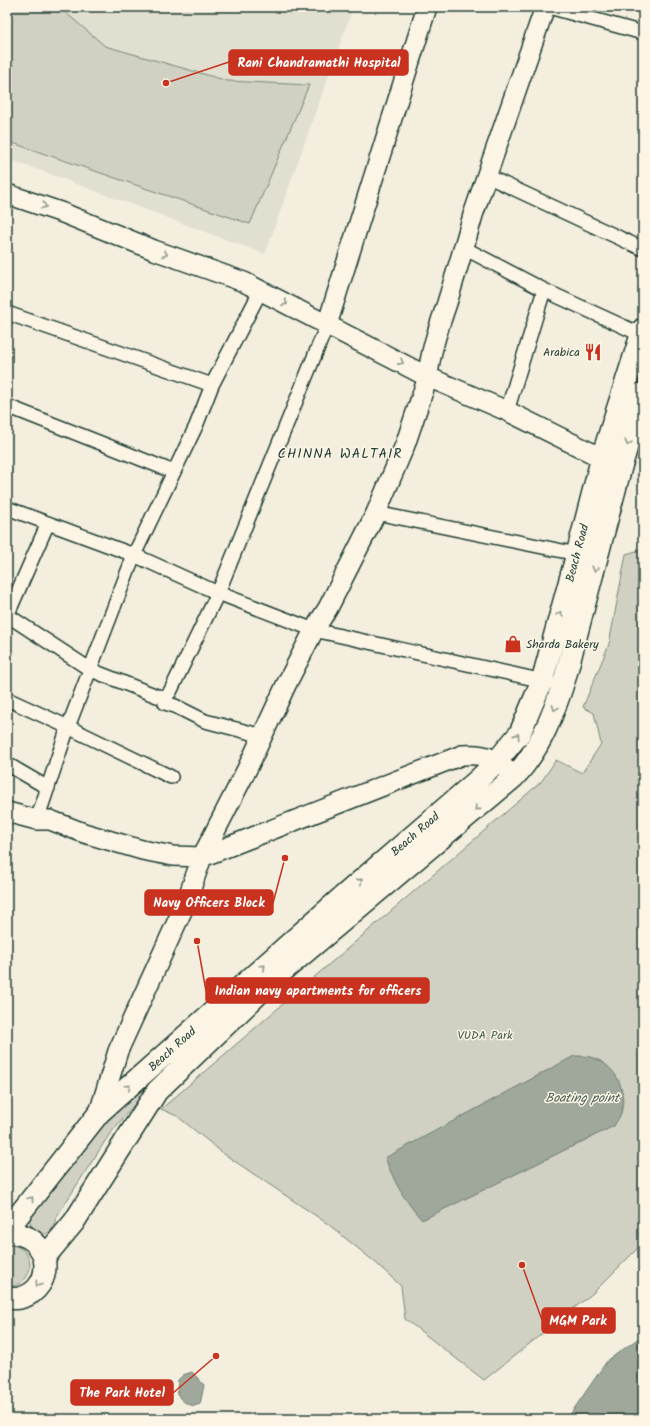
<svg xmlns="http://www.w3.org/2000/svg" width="650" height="1426" viewBox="0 0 650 1426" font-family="Kalam,sans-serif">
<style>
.built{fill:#e1dfd0}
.green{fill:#d0d1c2;stroke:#78877b}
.water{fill:#a0a89b;stroke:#6c7d72}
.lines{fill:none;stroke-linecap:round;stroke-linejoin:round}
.street-casing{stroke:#1f3d34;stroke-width:16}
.secondary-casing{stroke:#1f3d34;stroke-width:22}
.primary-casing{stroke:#1f3d34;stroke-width:24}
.street{stroke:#fcf5e5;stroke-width:13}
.secondary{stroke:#fcf5e5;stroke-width:19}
.primary{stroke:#fcf5e5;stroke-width:21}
.oneway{stroke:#8e998c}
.labels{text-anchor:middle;stroke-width:3;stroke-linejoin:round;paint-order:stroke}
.poi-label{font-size:12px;fill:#1f3d34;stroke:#fcf5e5;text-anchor:end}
.street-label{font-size:12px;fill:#1f3d34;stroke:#fcf5e5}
.park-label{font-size:12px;fill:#425b50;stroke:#fcf5e5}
.water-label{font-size:13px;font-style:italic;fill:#465d53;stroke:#fcf5e5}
.quarter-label{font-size:14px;letter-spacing:1px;fill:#1f3d34;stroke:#fcf5e5}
.leader{fill:none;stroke:#c8321e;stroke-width:1.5}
.callout-dot{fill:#c8321e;stroke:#fcf5e5;stroke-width:1.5}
.callout{fill:#c8321e;stroke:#c8321e;stroke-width:1.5}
.callout-label{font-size:13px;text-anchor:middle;font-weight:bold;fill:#fff}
</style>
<rect width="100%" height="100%" fill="#f3eede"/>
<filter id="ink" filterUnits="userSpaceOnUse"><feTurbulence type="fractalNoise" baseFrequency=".025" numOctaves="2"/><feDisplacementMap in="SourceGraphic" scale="8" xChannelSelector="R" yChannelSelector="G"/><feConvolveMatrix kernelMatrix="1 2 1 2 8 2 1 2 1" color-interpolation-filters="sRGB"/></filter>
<g filter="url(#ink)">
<path class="built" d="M7,7H353L265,254L7,158Z"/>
<path class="green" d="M7,7H59L105,46L228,81L309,85L250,224L7,141Z
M643,549V1243L593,1293L484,1380L405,1319L401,1286L376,1263L328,1224L224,1154L177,1116L161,1109L541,782L556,760L582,773L601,744L594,713L583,707L609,644L626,554Z
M220,1015L147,1089L109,1135L57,1216C55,1220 54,1226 52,1229C43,1241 30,1229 29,1218L93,1134L136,1091Z
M7,1245C37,1244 38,1286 7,1287Z"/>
<path class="water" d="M574,1056C579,1056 585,1056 590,1057C614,1063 628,1088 621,1113C620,1117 616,1122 614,1126L422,1220C403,1199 395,1183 385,1158Z
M643,1335V1419H567L607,1361Z
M192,1372L204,1385L200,1404L194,1406C178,1401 176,1396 178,1380L183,1375Z"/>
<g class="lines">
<g class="street-casing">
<path id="street" d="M549,7L643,33
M487,176L643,249
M464,248L544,290L631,330
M7,313L212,385
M7,406L174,472
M507,411L544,290
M7,508L134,555L218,593L314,630L548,682
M376,513L577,554
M7,615L91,670L157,696L165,697L170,692L218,593L327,325
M7,616L48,523
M7,699L68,727L171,777
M165,703L175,706L205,721L263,736
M7,764L48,788
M37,820L68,727L134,555L196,426L212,385L261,290"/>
</g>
<g class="secondary-casing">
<path id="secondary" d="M7,194L63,213L154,250L244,282L428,377L507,411L614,464
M327,325L427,7
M7,812L37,820H50L84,833L142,850L173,856L202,857L462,755C489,753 496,759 514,777
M99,1113L118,1051L187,900L202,857L248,767L286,685L314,630L328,608L376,513L405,445L428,377C430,351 439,327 447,303C456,273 465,244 473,215L545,7"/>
</g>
<g class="primary-casing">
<path id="primary" d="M7,1230L99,1113L342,897L479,779L497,761L520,733L542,681L577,554L602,457L643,329
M7,1233C53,1232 57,1289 20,1298C16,1299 11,1298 7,1298
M44,1258L74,1222L157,1091L277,976L514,777C540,750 554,713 565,678L621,467L643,393"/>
</g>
<use href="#street" class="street"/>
<use href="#secondary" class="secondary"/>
<use href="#primary" class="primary"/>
</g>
<defs><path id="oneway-chevron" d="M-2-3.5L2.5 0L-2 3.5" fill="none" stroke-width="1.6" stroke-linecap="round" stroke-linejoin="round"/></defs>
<g class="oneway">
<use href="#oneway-chevron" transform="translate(44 206) rotate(19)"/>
<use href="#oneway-chevron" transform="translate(165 254) rotate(20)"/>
<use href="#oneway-chevron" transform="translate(285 303) rotate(27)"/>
<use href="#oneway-chevron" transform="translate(401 362) rotate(28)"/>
<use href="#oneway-chevron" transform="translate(628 443) rotate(106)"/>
<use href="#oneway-chevron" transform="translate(595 569) rotate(105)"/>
<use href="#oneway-chevron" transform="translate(560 614) rotate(-74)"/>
<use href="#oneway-chevron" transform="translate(555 708) rotate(111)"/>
<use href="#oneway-chevron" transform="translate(517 736) rotate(-55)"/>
<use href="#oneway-chevron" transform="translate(477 808) rotate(140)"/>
<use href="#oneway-chevron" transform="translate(360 881) rotate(-41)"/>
<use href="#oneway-chevron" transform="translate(263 967) rotate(-42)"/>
<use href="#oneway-chevron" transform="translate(128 1087) rotate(-42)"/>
<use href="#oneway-chevron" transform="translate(31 1199) rotate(-52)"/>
<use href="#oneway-chevron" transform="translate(38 1284) rotate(126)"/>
</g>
</g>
<defs>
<g id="restaurant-bare" transform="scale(1.38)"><path d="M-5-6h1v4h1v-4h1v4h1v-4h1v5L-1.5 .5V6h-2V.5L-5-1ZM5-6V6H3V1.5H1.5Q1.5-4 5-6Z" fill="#c8321e" stroke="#fcf5e5" stroke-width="2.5" paint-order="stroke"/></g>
<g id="shop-bare" transform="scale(1.38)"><path d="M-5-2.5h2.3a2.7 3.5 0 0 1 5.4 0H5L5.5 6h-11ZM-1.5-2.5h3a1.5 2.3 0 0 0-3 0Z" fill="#c8321e" stroke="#fcf5e5" stroke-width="2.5" paint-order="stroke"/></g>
</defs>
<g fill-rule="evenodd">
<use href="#restaurant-bare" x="593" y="352"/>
<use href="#shop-bare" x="513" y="644"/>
</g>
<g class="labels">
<g class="poi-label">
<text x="580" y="356">Arabica</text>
<text x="526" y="648" text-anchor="start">Sharda Bakery</text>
</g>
<g class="street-label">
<text transform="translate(577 553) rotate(-75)" y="4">Beach Road</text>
<text transform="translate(415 834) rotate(-41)" y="4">Beach Road</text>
<text transform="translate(172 1049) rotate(-42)" y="4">Beach Road</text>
</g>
<g class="park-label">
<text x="485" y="1039">VUDA Park</text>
</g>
<g class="water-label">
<text x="582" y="1102">Boating point</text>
</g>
<g class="quarter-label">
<text x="340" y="458">CHINNA WALTAIR</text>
</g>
</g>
<path class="leader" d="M166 83L229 62M285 858L273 903M197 941L206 991M522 1265L542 1320M216 1356L173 1393"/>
<g class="callout-dot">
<circle cx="166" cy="83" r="4"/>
<circle cx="285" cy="858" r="4"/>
<circle cx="197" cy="941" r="4"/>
<circle cx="522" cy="1265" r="4"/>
<circle cx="216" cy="1356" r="4"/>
</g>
<g class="callout">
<rect x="229" y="50" width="179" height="25" rx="4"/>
<rect x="145" y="890" width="128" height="25" rx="4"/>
<rect x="206" y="978" width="223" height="25" rx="4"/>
<rect x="542" y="1308" width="73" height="25" rx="4"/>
<rect x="71" y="1380" width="102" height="25" rx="4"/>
</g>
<g class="callout-label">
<text x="319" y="67">Rani Chandramathi Hospital</text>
<text x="209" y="907">Navy Officers Block</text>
<text x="318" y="995">Indian navy apartments for officers</text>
<text x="578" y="1325">MGM Park</text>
<text x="122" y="1397">The Park Hotel</text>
</g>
<rect width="650" height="1426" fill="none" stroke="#fcf5e5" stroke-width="24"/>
<rect x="12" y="12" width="626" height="1402" fill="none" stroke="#1f3d34" stroke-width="1.5" filter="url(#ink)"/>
</svg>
